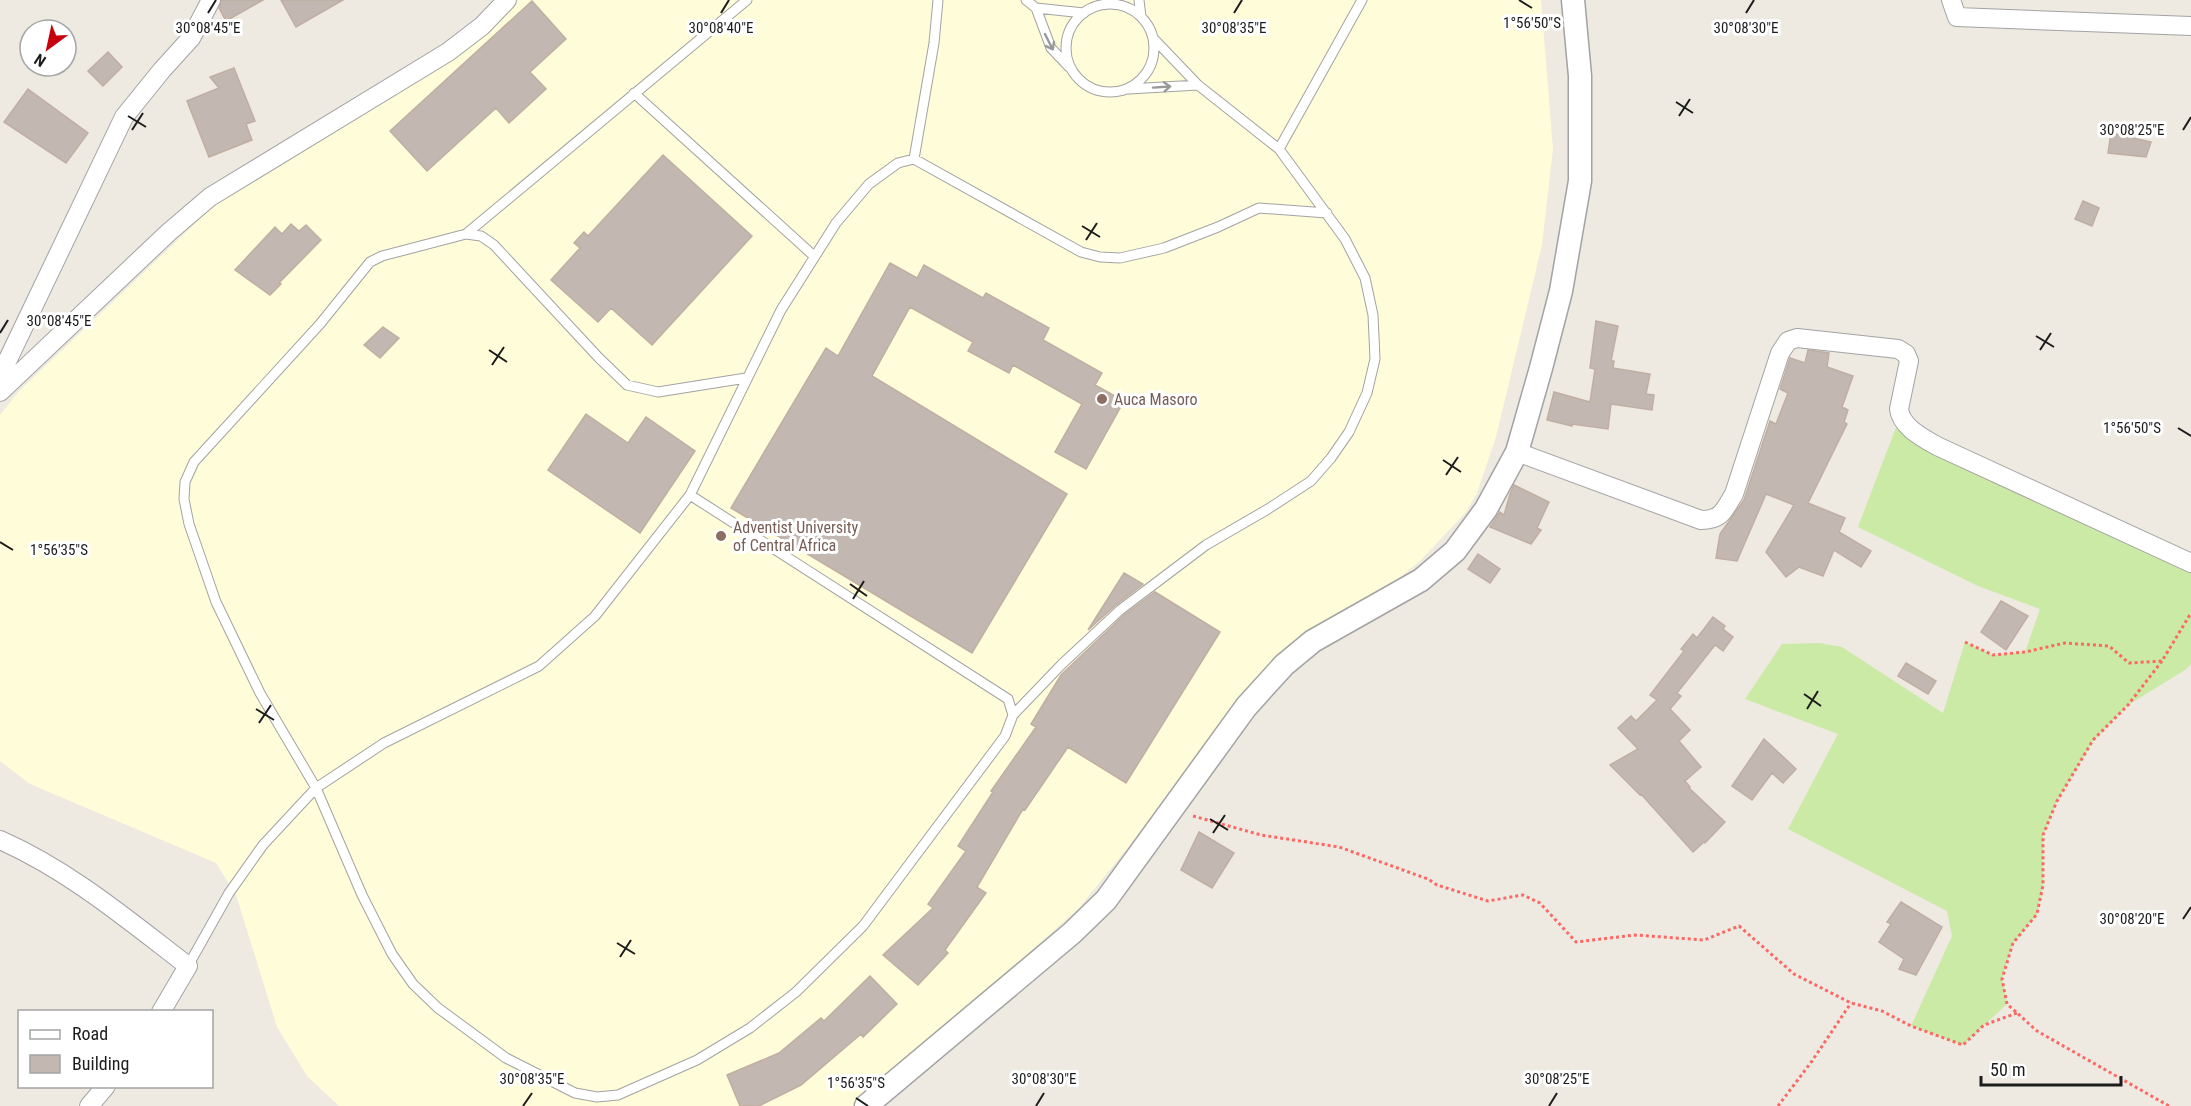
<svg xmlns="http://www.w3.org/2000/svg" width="2191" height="1106" viewBox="0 0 2191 1106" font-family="'Roboto Condensed',sans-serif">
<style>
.education{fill:#fffcd9}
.grass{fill:#cbeaa5}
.building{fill:#c2b8b1;stroke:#c0aea3;stroke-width:1.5}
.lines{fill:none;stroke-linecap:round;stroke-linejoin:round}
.service-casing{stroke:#a3a3a3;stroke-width:11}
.minor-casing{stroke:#a3a3a3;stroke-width:20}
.tertiary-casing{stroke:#a3a3a3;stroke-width:25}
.path{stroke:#fc6964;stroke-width:3;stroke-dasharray:3 3;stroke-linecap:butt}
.service{stroke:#fff;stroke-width:9}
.minor{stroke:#fff;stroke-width:18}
.tertiary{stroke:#fff;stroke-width:22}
.oneway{stroke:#999}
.ticks{fill:none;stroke:#1c1c1c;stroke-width:2}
.education-dot{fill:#8d6e63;stroke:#fff;stroke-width:2}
.labels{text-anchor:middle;stroke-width:6;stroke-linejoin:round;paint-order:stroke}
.education-label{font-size:16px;fill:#785e54;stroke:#fff;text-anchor:start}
.ticks-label{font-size:15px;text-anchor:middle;fill:#1c1c1c;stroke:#fff;stroke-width:6;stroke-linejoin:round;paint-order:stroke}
</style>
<rect width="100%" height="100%" fill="#eee9e1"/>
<path class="education" d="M518,0H1541L1553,149L1542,245L1496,437L1477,493L1466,512L1420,561L1383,591L1291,644L1241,695L1129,846L1079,908L857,1106H339L307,1076L277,1027L236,895L216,863L30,784L0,761V415L19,391L224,196L415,83L481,36Z"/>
<path class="grass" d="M1900,417L1917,434L2191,563V664L2185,670L2128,705L2093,741L2057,801L2043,835V885L2037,914L2013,943L2002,978L2007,1004L1963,1045L1911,1026L1952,936L1947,911L1788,829L1838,734L1745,699L1782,644L1819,643L1842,647L1943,713L1965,642L1993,655L2025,652L2040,609L1978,586L1858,527Z"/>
<path class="building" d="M222,0H263L226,21L219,8Z
M281,0H343L296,27Z
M532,1L566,39L530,72L546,89L509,123L496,108L427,171L390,131Z
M108,52L122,67L103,86L88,71Z
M234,68L255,121L246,124L252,140L209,157L187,101L219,88L210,77Z
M28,89L88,133L66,163L4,122Z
M2111,133L2151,142L2146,157L2108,153Z
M663,155L752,236L652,345L611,308L598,322L551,280L580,248L574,243L584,232L588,236Z
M2083,201L2099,208L2092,226L2075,219Z
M291,224L299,231L306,225L321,240L279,283L281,284L270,295L235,270L275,227L282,234Z
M890,263L917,278L924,265L983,298L986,293L1049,328L1043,340L1102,373L1095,385L1124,401L1086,469L1055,452L1082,404L1013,365L1009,373L968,351L973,342L910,307L872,376L1067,494L972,653L731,508L826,348L838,356Z
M1596,321L1618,326L1611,361H1614L1613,368L1650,374L1646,394L1654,395L1652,410L1611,404L1608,429L1572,424V426L1547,420L1554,392L1590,402L1595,369L1590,368Z
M383,327L399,338L380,358L364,345Z
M1808,350L1829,353L1827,367L1853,376L1842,407L1848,410L1844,422L1847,424L1808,503L1845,518L1839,532L1871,551L1861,567L1834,550L1823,576L1799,567L1786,577L1766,552L1794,505L1766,494L1737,561L1716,558L1720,534L1744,500L1770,421L1776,424L1788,393L1780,389L1790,358L1805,363Z
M586,414L628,443L646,417L695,451L640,533L548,470Z
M1514,485L1549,502L1537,528L1541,530L1531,544L1490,527L1500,512L1504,515L1510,494Z
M1478,554L1500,569L1490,583L1468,569Z
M1124,573L1143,584L1116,605L1088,630Z
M1155,592L1220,632L1126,783L1068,747L1025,810L1023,809L977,887L986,893L945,950L948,953L918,985L883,955L933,908L928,904L966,851L958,846L993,792L991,791L1036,727L1031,724L1061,675L1124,615Z
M2001,601L2028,616L2006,650L1981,632Z
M1713,617L1725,626L1723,629L1733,637L1723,651L1715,645L1677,693L1681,696L1670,709L1690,730L1679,741L1701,767L1685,781L1690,787L1689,788L1725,822L1705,843L1704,842L1693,852L1641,794L1640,795L1610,765L1638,749L1618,728L1631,716L1636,721L1657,700L1650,695L1684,651L1681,649L1693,634L1697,638Z
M1906,663L1936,681L1928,694L1898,676Z
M1764,739L1796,769L1783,783L1772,773L1752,800L1732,786Z
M1199,832L1234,853L1212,888L1181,870Z
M1901,902L1942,927L1916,975L1899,969L1904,959L1879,942L1891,924L1887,922Z
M870,976L897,1004L863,1037L861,1034L801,1085L759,1106H740L727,1075L779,1053L821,1018L824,1021Z"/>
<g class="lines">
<g class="service-casing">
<path id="service" d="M1026,0L1036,8L1084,13
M1139,0L1141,17
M1066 48a44 44 0 1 1 88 0a44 44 0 1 1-88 0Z
M1036,8L1051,48L1069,67
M1129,89L1198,85
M634,93L814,256
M1279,149L1362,0
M914,159L934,43L938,0
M466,234L747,0
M690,495L1008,699L1013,715L1005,736L863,926L796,992L750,1028L697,1060L618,1095L597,1097L575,1093L506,1058L438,1008L413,984L392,954L362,895L316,788L260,693L216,602L189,524L184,499L185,482L194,462L320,324L370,262L382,256L466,234L481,236L494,245L599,358L627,385L658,392L746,378
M1013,715L1062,664L1120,610L1206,545L1268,509L1311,481L1331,458L1349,432L1367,393L1375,359L1373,315L1365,278L1345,239L1279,149L1198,85L1154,39
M188,966L229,893L263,845L316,788L384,743L539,666L595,616L690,495L781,310L836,223L869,184L898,163L914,159L1081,252L1100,257L1120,258L1164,248L1218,227L1259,208L1327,213"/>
</g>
<g class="minor-casing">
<path id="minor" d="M1951,0L1957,17L2191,26
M0,376L124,117L162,70L191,38L211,0
M0,392L169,232L210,197L448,52L482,26L507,0
M1517,452L1701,520C1722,520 1724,510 1734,494L1780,353L1788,341L1797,338L1898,349L1906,354L1909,361L1899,409C1901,427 1923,438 1937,446L2191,563
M0,840C70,871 128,920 188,966L161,1012
M89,1106L106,1086"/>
</g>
<g class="tertiary-casing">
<path id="tertiary" d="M866,1106L1072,933L1106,900L1246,707L1284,665L1313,641L1421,580L1455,551L1486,509L1517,452L1541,368L1561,291L1580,181V76L1573,0"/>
</g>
<path class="path" d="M1965,642L1993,655L2025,652L2065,643L2109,646L2129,663L2162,661L2191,613
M2162,661L2128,705L2093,740L2057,801L2043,835V885L2037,914L2013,943L2002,979L2007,1004L2037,1031L2169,1106
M1193,816L1261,835L1339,847L1428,879L1437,885L1488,901L1523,895L1540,903L1576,942L1635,935L1704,940L1739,926L1794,974L1851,1003L1882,1011L1911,1026L1963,1045L1984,1025L2017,1013
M1778,1106L1812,1061L1851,1003"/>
<use href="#service" class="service"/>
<use href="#minor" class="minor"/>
<use href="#tertiary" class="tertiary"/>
</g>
<defs><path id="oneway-shaft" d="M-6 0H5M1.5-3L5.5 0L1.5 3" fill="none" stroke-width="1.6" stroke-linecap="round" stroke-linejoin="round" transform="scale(1.5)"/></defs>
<g class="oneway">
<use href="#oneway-shaft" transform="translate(1049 42) rotate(63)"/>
<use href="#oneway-shaft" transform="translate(1162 87) rotate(-4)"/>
</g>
<path class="ticks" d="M1519,0L1532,8M208,13L216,0M721,13L729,0M1234,13L1242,0M1746,13L1754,0M1676,102L1693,113M128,116L146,127M1679,116L1690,99M132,130L143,113M2183,130L2191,117M1082,226L1100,237M1086,240L1097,223M0,333L8,320M2036,336L2054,347M489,350L507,362M2040,350L2051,333M492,365L504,347M2178,428L2191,436M1443,460L1461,472M1446,475L1458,457M0,542L13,550M850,584L867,596M853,599L864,581M1804,694L1821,706M256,709L274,720M1807,709L1818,691M259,723L271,705M1210,819L1228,830M1213,833L1225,815M2183,919L2191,907M617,943L635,954M620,957L631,940M856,1098L868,1106M523,1106L532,1093M1036,1106L1044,1093M1549,1106L1557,1093"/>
<g class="education-dot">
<circle cx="1102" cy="399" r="6"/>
<circle cx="721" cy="536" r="6"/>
</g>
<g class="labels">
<g class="education-label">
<text x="1114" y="405">Auca Masoro</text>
<text x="733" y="533">Adventist University<tspan x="733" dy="18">of Central Africa</tspan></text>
</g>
</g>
<g class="ticks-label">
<text x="1532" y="28">1°56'50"S</text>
<text x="208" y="33">30°08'45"E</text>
<text x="721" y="33">30°08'40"E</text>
<text x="1234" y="33">30°08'35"E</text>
<text x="1746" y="33">30°08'30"E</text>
<text x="2132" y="135">30°08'25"E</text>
<text x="59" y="326">30°08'45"E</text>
<text x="2132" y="433">1°56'50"S</text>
<text x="59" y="555">1°56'35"S</text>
<text x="2132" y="924">30°08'20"E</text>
<text x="532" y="1084">30°08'35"E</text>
<text x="1044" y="1084">30°08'30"E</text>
<text x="1557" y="1084">30°08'25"E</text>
<text x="856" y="1088">1°56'35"S</text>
</g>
<rect x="18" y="1010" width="195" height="78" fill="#ffffff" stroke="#a4a4a4" stroke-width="1.5"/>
<rect x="30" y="1030" width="30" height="9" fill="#ffffff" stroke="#a4a4a4" stroke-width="1.5"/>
<text x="72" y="1040" font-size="18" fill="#1c1c1c">Road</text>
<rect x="30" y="1055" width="30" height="18" fill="#c2b8b1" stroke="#a4a4a4" stroke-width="1.5"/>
<text x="72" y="1070" font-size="18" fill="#1c1c1c">Building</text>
<g transform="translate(48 48) rotate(213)"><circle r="28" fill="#ffffff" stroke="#a4a4a4" stroke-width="1.5"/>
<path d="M0-4.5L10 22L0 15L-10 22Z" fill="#c8000d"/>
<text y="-9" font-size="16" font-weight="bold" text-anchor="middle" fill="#1c1c1c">N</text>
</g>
<path d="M1981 1076v9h140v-9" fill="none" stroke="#1c1c1c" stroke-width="3"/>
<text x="1990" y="1076" font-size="18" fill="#1c1c1c" stroke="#ffffff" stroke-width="4.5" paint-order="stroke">50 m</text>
</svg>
